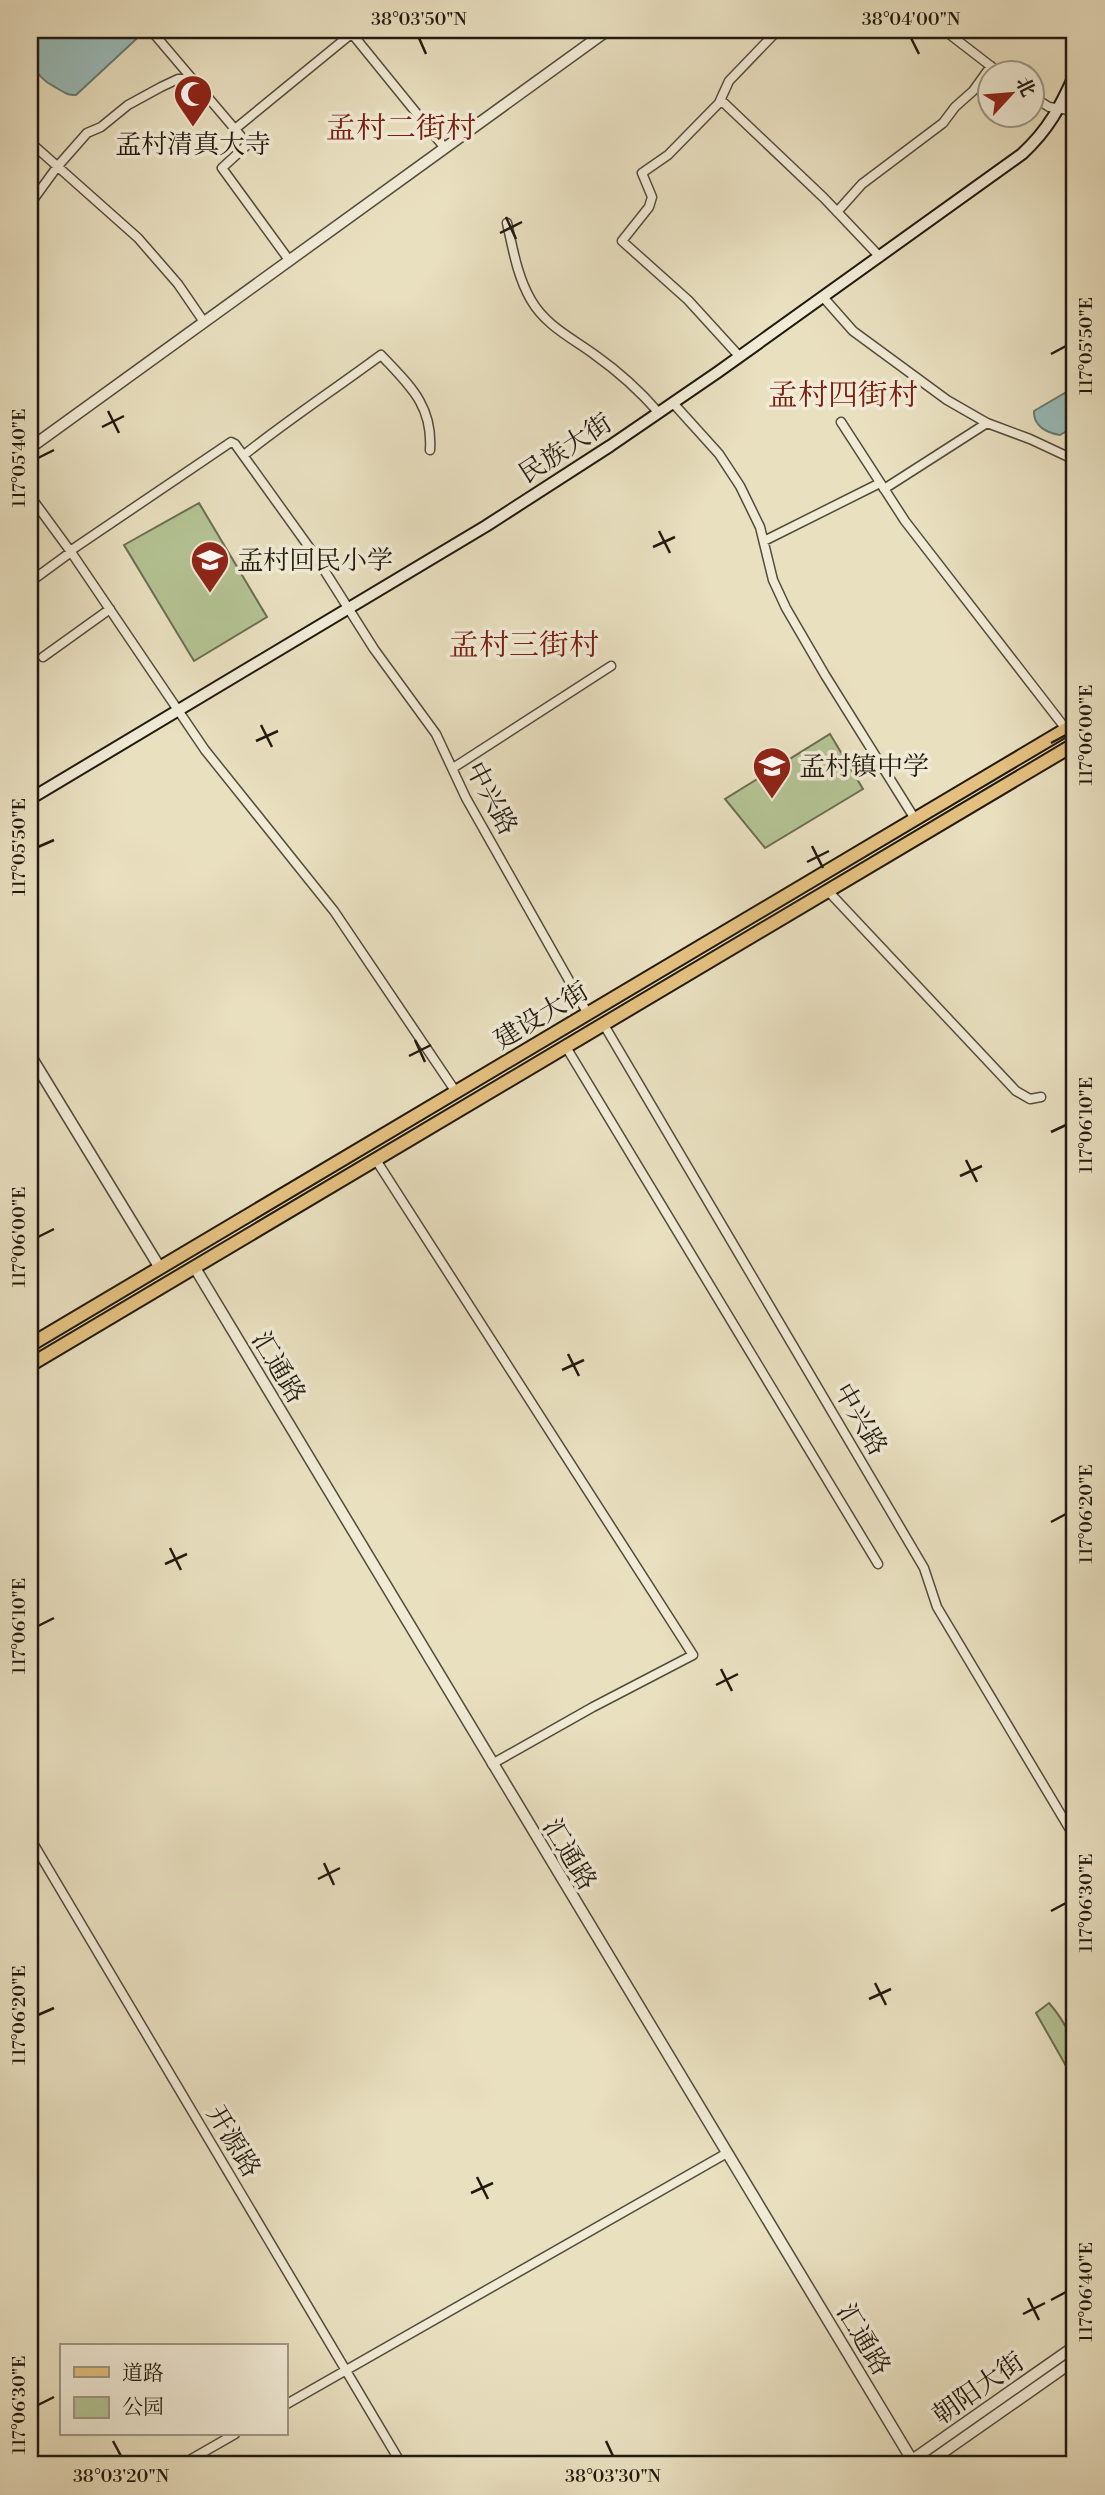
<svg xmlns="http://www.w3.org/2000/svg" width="1105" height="2495" viewBox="0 0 1105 2495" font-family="'Libre Bodoni','Noto Serif SC',serif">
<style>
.green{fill:#b4c394;stroke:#6b6e52;stroke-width:2}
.water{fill:#99bbb9;stroke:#697b75;stroke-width:2}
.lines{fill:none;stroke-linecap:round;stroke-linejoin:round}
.minor-casing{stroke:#544c3b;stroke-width:11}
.tertiary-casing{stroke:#544c3b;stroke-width:13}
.secondary-casing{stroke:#221a0f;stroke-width:14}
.primary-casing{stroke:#221a0f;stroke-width:16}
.minor{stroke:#f1ebd6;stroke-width:8}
.tertiary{stroke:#f1ebd6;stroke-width:10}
.secondary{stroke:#f1ebd6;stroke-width:10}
.primary{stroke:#e4c080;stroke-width:12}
.ticks{fill:none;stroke:#221a0f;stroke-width:2.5}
.labels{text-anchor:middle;stroke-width:7;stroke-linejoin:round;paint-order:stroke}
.poi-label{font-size:26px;fill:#221a0f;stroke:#f1ebd6;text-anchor:start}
.street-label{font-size:26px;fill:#221a0f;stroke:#f1ebd6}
.quarter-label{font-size:30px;fill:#7a1f14;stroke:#f1ebd6}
.neatline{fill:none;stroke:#221a0f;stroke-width:2.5}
.ticks-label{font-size:18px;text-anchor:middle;fill:#221a0f}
</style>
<rect width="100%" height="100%" fill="#e9e0c0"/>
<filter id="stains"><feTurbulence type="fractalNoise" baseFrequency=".00286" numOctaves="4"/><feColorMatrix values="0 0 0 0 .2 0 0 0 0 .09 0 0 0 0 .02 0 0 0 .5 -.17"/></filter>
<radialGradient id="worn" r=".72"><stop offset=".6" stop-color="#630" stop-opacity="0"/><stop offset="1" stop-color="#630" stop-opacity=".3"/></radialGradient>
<path class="green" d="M199,503L267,617L194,661L124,545Z
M830,734L863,789L765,848L725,799Z
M1049,2003C1064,2020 1082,2050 1072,2072L1070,2073L1036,2013Z"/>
<path class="water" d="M36,30H146L76,95C68,96 62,91 55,87C33,76 21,51 36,30Z
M1075,387V426L1060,435C1047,433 1033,426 1034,411Z"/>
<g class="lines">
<g class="minor-casing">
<path id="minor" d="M349,30L444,147
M944,30L1001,74
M155,35L245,141L247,145L222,168L289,260
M1032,96L1049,107L1075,111
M719,103L729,81L778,30
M235,129L356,30
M30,142L138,238L178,284L204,322
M30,204L57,167L87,133L101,127L128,105L161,87L178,79L191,78
M837,212L862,184L943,123L955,107L973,91L991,66
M507,223C513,249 517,276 531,300C546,326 572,338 595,355C619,372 640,391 659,413
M823,297L853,331L947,400L987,423L1030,439L1075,460
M740,357L688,300L622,241L649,207L652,197L642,173L668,155L719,103H724L824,198L880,257
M673,403L719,454L740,486L760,527L773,580L786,608L825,675L915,819
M841,422L905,521L1066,729
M244,455C288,420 335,389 381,355C409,385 433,405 430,450
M884,489L987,423
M30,496L71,552L205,750L334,911L456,1092
M764,541L880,483
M70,551L231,442L235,444L314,554L374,649L436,734L466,798L588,1014
M30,582L71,552
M43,657L110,609
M453,768L611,666
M828,891L1016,1091L1030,1099L1041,1097
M604,1025L924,1568L937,1607L1075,1838
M566,1047L878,1564
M376,1160L693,1655L593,1707L492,1764
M30,1838L402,2465
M285,2405L727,2153
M181,2465L235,2434"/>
</g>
<g class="tertiary-casing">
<path id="tertiary" d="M30,448L608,30
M30,1055L160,1268
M195,1268L912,2460
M905,2465L1075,2346
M925,2465L1075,2360"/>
</g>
<g class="secondary-casing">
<path id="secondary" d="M30,799L486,526L610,446L718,372L1022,154C1049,129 1060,107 1075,74"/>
</g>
<g class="primary-casing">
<path id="primary" d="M30,1345L1075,724
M30,1365L1075,744"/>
</g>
<use href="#minor" class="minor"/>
<use href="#tertiary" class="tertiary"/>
<use href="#secondary" class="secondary"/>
<use href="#primary" class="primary"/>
</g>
<path class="ticks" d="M419,38L426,54M911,38L919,54M506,217L516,239M500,233L522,222M1051,354L1066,346M108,411L119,433M102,427L124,416M38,458L54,450M659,531L670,553M653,547L675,537M261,725L272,747M256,741L278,731M1051,743L1066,735M812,846L823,868M38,847L54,840M807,862L829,851M415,1040L425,1062M409,1056L431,1045M1051,1132L1066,1125M966,1160L977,1182M960,1176L982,1166M38,1237L54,1229M568,1354L579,1376M562,1370L584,1360M1051,1522L1066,1514M170,1548L181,1570M165,1564L187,1554M38,1626L54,1618M721,1669L732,1691M716,1685L738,1674M324,1863L334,1885M318,1879L340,1868M1051,1911L1066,1903M875,1983L886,2005M869,1999L891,1989M38,2015L54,2008M477,2177L488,2199M471,2193L493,2183M1028,2298L1039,2320M1051,2300L1066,2292M1023,2314L1045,2303M38,2405L54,2397M113,2441L121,2456M606,2441L613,2456"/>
<defs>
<g id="mosque-pin" transform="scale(2.0125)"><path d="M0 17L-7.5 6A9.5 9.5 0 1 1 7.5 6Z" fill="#8f2418" stroke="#f1ebd6"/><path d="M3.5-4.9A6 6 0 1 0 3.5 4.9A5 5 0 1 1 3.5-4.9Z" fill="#fff"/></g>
<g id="school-pin" transform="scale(2.0125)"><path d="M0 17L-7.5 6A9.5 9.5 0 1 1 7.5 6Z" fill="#8f2418" stroke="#f1ebd6"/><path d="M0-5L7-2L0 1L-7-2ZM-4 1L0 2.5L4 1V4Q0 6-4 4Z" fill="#fff"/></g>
</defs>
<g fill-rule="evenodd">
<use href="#mosque-pin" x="193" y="94"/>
<use href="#school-pin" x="210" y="560"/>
<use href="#school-pin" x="772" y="766"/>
</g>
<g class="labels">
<g class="poi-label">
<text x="193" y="153" text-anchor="middle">孟村清真大寺</text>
<text x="237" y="569">孟村回民小学</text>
<text x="799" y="775">孟村镇中学</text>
</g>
<g class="street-label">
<text transform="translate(565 448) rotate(-33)" y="9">民族大街</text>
<text transform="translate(492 798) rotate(62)" y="9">中兴路</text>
<text transform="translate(541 1015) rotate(-31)" y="9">建设大街</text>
<text transform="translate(279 1367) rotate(59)" y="9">汇通路</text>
<text transform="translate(861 1419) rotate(60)" y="9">中兴路</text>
<text transform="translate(570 1854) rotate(59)" y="9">汇通路</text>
<text transform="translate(234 2141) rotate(59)" y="9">开源路</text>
<text transform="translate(864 2339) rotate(59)" y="9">汇通路</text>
<text transform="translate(978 2388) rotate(-35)" y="9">朝阳大街</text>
</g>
<g class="quarter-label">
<text x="401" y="138">孟村二街村</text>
<text x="843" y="405">孟村四街村</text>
<text x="524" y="655">孟村三街村</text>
</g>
</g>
<rect width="1105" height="2495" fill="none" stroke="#e9e0c0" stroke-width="77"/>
<rect x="60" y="2344" width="228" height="91" fill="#f1ebd6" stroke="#9e9786" stroke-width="2"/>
<rect x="74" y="2367" width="35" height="10" fill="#e4c080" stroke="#9e9786" stroke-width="2"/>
<text x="122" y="2380" font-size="21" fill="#221a0f">道路</text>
<rect x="74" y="2397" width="35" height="21" fill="#b4c394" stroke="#9e9786" stroke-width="2"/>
<text x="122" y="2414" font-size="21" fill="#221a0f">公园</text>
<g transform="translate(1011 94) rotate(64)"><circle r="33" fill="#f1ebd6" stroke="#9e9786" stroke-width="2"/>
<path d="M0-5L12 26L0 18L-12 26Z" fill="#8f2418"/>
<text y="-10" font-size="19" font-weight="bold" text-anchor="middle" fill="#221a0f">北</text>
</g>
<rect x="38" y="38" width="1028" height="2418" class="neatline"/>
<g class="ticks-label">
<text x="419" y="25">38°03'50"N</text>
<text x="911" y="25">38°04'00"N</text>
<text transform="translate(1086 346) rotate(-90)" y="6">117°05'50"E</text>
<text transform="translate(19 458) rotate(-90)" y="6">117°05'40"E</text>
<text transform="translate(1086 735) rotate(-90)" y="6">117°06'00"E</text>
<text transform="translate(19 847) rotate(-90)" y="6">117°05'50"E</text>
<text transform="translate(1086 1125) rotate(-90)" y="6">117°06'10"E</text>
<text transform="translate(19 1237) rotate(-90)" y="6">117°06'00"E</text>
<text transform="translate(1086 1514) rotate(-90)" y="6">117°06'20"E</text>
<text transform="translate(19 1626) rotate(-90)" y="6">117°06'10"E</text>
<text transform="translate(1086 1903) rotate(-90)" y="6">117°06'30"E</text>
<text transform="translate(19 2015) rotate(-90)" y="6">117°06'20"E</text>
<text transform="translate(1086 2292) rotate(-90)" y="6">117°06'40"E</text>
<text transform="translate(19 2405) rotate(-90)" y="6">117°06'30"E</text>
<text x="121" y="2482">38°03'20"N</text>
<text x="613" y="2482">38°03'30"N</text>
</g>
<rect width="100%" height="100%" filter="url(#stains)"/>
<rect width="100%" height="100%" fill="url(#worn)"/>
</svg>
